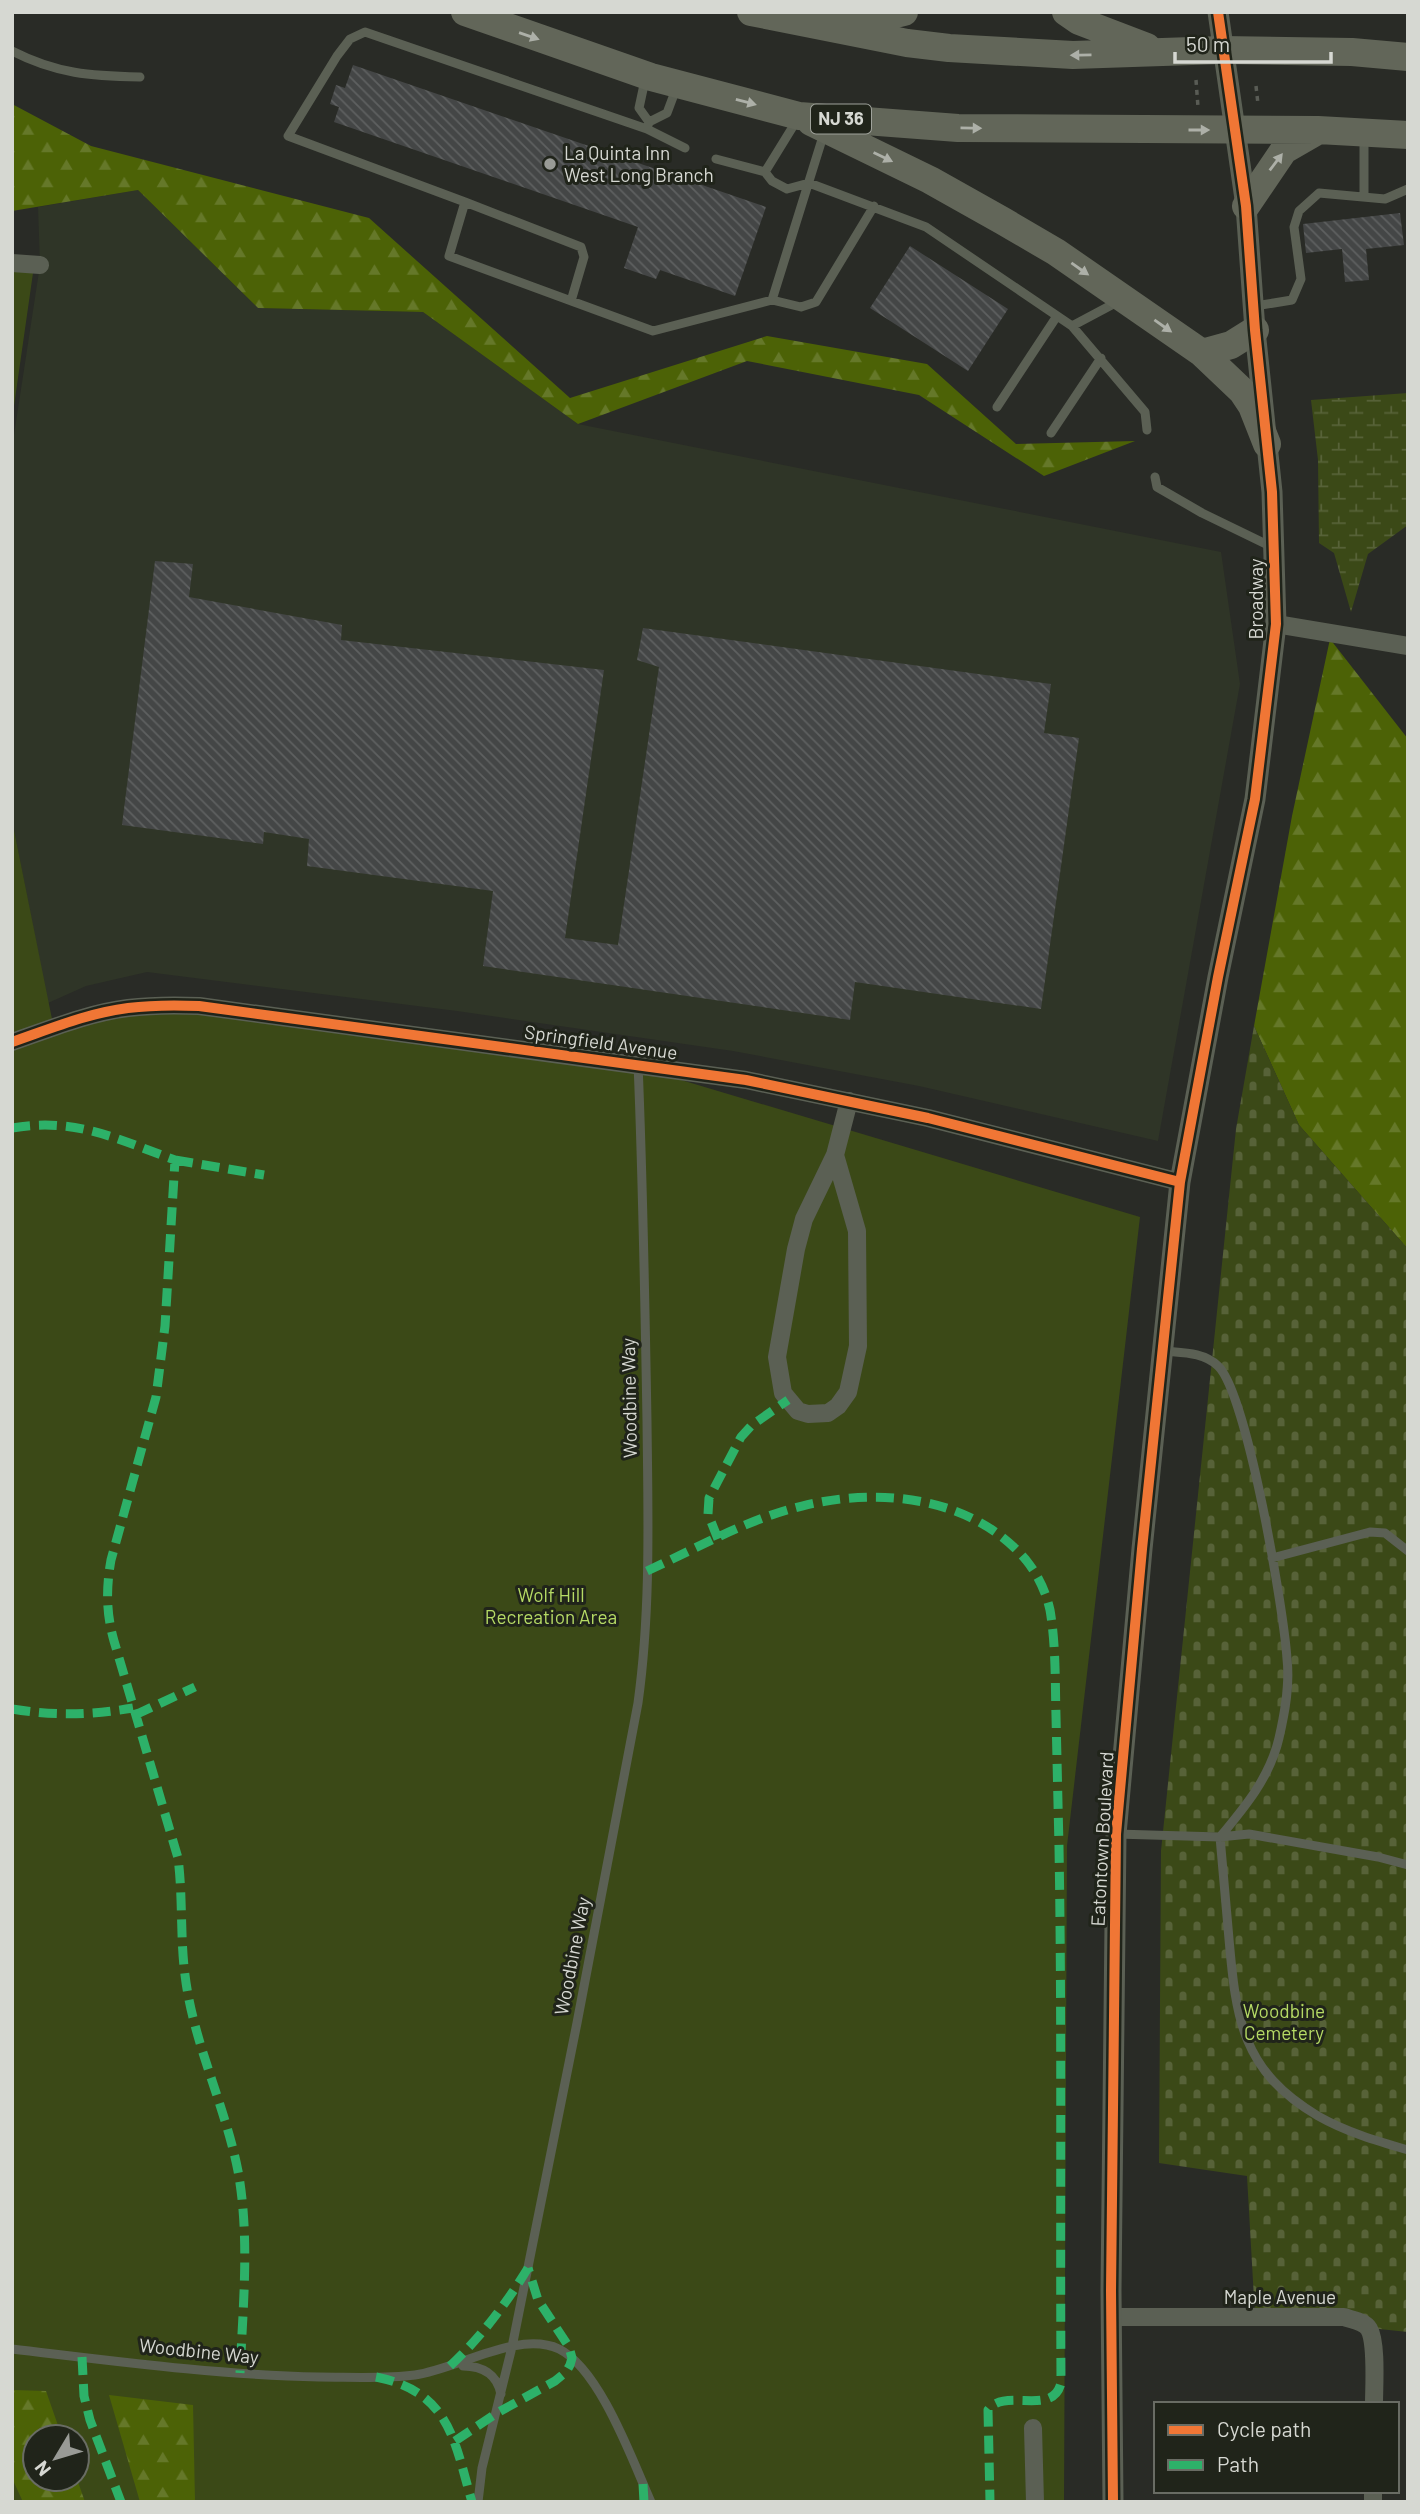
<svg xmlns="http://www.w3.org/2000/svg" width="1420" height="2514" viewBox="0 0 1420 2514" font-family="Barlow,sans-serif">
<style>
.built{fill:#2f3527}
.green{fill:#3b4917;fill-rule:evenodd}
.forest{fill:url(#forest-firs)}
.wetland{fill:url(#wetland-marsh)}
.cemetery{fill:url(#cemetery-stones)}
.building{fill:url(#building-back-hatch)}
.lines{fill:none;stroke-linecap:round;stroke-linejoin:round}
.path{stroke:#595c55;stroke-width:3.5;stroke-dasharray:5 5;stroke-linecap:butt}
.service{stroke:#5b6054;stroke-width:9}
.minor{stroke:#5b6054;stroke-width:18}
.tertiary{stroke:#5b6054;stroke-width:21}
.trunk{stroke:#626659;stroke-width:28}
.quiet{stroke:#2db169;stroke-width:9;stroke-dasharray:18 9;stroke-linecap:butt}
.cycleway-casing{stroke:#20241a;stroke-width:15}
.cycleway{stroke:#f07635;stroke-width:10}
.oneway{fill:#adb0a8}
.poi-dot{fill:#999b96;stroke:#20241a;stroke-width:2.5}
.labels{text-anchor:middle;stroke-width:6;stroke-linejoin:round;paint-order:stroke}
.shield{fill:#20241a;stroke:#9fa29b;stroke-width:2}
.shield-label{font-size:18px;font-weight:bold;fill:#d6d8d2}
.poi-label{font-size:19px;fill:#d6d8d2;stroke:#20241a;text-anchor:start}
.street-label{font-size:19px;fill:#d6d8d2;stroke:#20241a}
.park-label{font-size:19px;fill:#b6db65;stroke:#20241a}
</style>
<defs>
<pattern id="forest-firs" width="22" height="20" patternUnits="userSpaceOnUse" patternTransform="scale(1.75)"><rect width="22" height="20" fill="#4c6206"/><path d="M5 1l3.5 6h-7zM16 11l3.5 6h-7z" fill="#657829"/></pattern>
<pattern id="wetland-marsh" width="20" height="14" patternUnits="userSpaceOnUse" patternTransform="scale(1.75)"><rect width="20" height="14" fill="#3b4917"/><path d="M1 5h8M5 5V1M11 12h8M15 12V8" fill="none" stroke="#576238"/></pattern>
<pattern id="cemetery-stones" width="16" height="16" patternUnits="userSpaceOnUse" patternTransform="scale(1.75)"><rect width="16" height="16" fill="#3b4917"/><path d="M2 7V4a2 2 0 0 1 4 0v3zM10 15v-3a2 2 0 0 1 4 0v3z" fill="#576238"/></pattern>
<pattern id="building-back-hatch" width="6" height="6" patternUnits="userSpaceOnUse" patternTransform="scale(1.75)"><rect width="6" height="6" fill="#444646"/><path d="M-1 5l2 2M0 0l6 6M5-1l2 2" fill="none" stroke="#5e6060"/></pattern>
</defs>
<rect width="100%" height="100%" fill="#292b26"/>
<path class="built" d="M138,190L258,308L423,312L578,424L1221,552L1240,684L1158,1141L919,1086L733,1051L457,1011L147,972L86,986L48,1003L12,820V448L40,265L38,207Z"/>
<path class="green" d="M12,264L34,266L12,420Z
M12,820L54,1029L169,1009L631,1065L1140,1217L1067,1846L1064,2502H12ZM35,2437H77V2479H35Z"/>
<path class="forest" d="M12,104L91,146L369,218L570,398L767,336L927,364L1016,444L1135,441L1044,476L919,395L747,361L578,424L423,312L258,308L138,190L12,211Z
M1330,639L1408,739V1249L1299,1125L1254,1026L1292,816Z
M12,2390L46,2391L62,2437H35V2479H77L85,2502H23L12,2478Z
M109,2395L193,2405L195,2502H140Z"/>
<path class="wetland" d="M1408,393V525L1368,554L1351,612L1334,553L1319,543L1318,460L1311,400Z"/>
<path class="cemetery" d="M1254,1026L1299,1125L1408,1249V2332L1255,2316L1247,2176L1159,2163L1161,1851L1236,1129Z"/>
<path class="building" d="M353,65L766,207L735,296L660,270L656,279L624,268L638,227L334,122L339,107L330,104L336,85L345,88Z
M1400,213L1404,245L1366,249L1369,280L1345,282L1342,249L1306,253L1303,224Z
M910,246L1008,309L968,371L870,308Z
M155,561L193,564L189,597L342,625L341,640L604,670L565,938L618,945L659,667L637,660L643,628L1051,684L1044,733L1079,738L1041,1009L855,982L850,1020L483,966L493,891L307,866L309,839L264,832L263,844L122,825Z"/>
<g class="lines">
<path class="path" d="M1196,80L1198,107
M1256,86L1258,104"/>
<path class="service" d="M12,51C57,74 91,76 140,77
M645,80L639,108L649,122
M676,89L667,113L649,122L647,129L365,32L350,39L337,56L288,136L465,202L449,256L653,331L772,300L801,307L816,302L874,206
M647,129L685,148
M1364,135V197
M716,159L765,172L772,181L787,189L809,183L926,227L1072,326L1145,412L1147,430
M765,172L797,120
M465,202L581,247L584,257L571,301
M772,300L824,133
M1255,306L1292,300L1301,279L1294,227L1299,211L1319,193L1385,199L1408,189
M1072,326L1119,301
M997,407L1057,316
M1051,433L1101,358
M1155,477L1157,487L1202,513L1272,547
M1163,1351C1183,1353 1203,1352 1218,1366C1247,1393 1284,1611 1287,1659C1290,1685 1285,1712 1279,1738C1270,1777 1245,1807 1220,1837C1223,1871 1226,1905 1229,1939C1236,2019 1242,2071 1318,2116C1346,2132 1377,2141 1408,2150
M1272,1558L1370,1532L1385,1533L1408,1551
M1116,1834L1220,1837L1249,1834L1378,1857L1408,1865
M12,2349C114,2361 217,2375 319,2377C351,2377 384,2379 415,2375C458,2369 518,2330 559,2349C600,2369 633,2462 651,2502
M463,2366C482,2366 497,2374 501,2394
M478,2502L482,2468L512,2347L577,2023L638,1703C651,1609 648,1515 647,1421C645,1302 643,1183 638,1064"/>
<path class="minor" d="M12,263L40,265
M1276,624L1408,646
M12,1042C50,1029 88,1013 128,1008C152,1005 176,1005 199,1006L746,1080L928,1118L1180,1182
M835,1155L857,1231L858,1346L848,1392L838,1406L828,1413L808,1414L798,1411L783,1393L777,1357L796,1249L804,1219L835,1155L849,1101
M1113,2317H1344C1352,2320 1364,2321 1369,2329C1377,2343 1374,2387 1374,2404
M1033,2428L1035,2502
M1373,2502V2491"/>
<path class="tertiary" d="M1113,2502L1111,2291L1116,1834L1142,1549L1180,1182L1218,977L1255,799L1276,624L1272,492L1255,330L1246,206L1218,12"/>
<path class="trunk" d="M465,12L651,77L799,116L958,128L1318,130L1408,135
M751,12L907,43L949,48L1073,55L1222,50L1352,52L1408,57
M1066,12L1079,21L1147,47
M844,21L880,18L904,12
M811,122L930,180L1003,221L1056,252L1202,353L1242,391L1252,406L1267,444
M1246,206L1284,150L1317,131
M1202,353L1231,345L1255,330"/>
<path class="quiet" d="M12,1128C75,1117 117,1139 175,1160L165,1326L156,1397L111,1560C106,1588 106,1613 114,1641L178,1858C183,1897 180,1937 185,1975C193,2042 225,2105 238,2171C250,2237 243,2305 240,2373
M175,1160L264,1175
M718,1539L708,1514L709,1498L741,1437L752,1425L788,1400
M647,1571C697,1548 748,1519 802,1506C879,1487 972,1496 1026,1560C1038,1575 1046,1592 1050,1610C1056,1645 1055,1681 1056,1716C1057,1760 1058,1803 1059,1847C1062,2025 1060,2204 1061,2383C1053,2417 1005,2387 988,2410L990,2502
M12,1709C55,1716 91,1715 133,1708
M135,1715L195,1687
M82,2357L84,2396L90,2420L121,2502
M450,2366C481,2337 506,2304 528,2268
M376,2377C450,2392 454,2440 472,2502
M455,2441L497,2413L555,2381L566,2372L570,2365L572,2358L569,2347L538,2300L528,2268
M643,2484L644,2502"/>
<g class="cycleway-casing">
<path id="cycleway" d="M12,1042C50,1029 88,1013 128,1008C152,1005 176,1005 199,1006L746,1080L928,1118L1180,1182
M1113,2502L1111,2291L1116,1834L1142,1549L1180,1182L1218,977L1255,799L1276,624L1272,492L1255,330L1246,206L1218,12"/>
</g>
<use href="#cycleway" class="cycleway"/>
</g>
<defs><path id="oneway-solid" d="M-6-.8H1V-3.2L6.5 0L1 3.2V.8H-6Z" transform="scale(1.75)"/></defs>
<g class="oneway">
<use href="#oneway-solid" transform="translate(529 36) rotate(19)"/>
<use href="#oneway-solid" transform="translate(1081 55) rotate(179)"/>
<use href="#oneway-solid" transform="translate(746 102) rotate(15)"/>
<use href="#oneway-solid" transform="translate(971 128) rotate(1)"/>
<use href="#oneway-solid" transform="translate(1199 130)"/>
<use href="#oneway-solid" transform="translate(883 157) rotate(26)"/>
<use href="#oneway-solid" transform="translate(1276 162) rotate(-53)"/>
<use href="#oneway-solid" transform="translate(1080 269) rotate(35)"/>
<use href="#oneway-solid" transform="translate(1163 326) rotate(35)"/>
</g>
<circle class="poi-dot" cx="550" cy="164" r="7"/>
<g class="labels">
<rect class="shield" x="811" y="104.5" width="60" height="29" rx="5"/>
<g class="shield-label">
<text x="841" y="125">NJ 36</text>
</g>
<g class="poi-label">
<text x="564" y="160">La Quinta Inn<tspan x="564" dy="22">West Long Branch</tspan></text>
</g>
<g class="street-label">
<text transform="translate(1256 599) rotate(-90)" y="7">Broadway</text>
<text transform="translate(601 1042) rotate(8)" y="7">Springfield Avenue</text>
<text transform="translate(629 1398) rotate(-91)" y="7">Woodbine Way</text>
<text transform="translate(1102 1839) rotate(-87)" y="7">Eatontown Boulevard</text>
<text transform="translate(572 1956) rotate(-79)" y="7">Woodbine Way</text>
<text x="1280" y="2304">Maple Avenue</text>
<text transform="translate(199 2351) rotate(6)" y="7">Woodbine Way</text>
</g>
<g class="park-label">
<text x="551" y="1602">Wolf Hill<tspan x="551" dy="22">Recreation Area</tspan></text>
<text x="1284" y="2018">Woodbine<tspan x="1284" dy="22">Cemetery</tspan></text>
</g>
</g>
<rect width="1420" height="2514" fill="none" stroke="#d6d8d2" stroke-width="28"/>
<rect x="1154" y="2402" width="245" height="91" fill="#20241a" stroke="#696c64" stroke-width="2"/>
<rect x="1168" y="2425" width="35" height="10" fill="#f07635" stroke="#696c64" stroke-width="2"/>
<text x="1217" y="2437" font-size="21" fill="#d6d8d2">Cycle path</text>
<rect x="1168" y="2460" width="35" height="10" fill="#2db169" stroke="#696c64" stroke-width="2"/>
<text x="1217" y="2472" font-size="21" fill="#d6d8d2">Path</text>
<g transform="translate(56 2458) rotate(232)"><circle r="33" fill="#20241a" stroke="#696c64" stroke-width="2"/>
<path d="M0-5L12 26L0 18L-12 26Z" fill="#999b96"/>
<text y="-10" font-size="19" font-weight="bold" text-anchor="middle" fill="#d6d8d2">N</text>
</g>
<path d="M1175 52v10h156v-10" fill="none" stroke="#d6d8d2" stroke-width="3.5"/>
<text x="1186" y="52" font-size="21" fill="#d6d8d2" stroke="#20241a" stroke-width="5" paint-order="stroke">50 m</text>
</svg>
